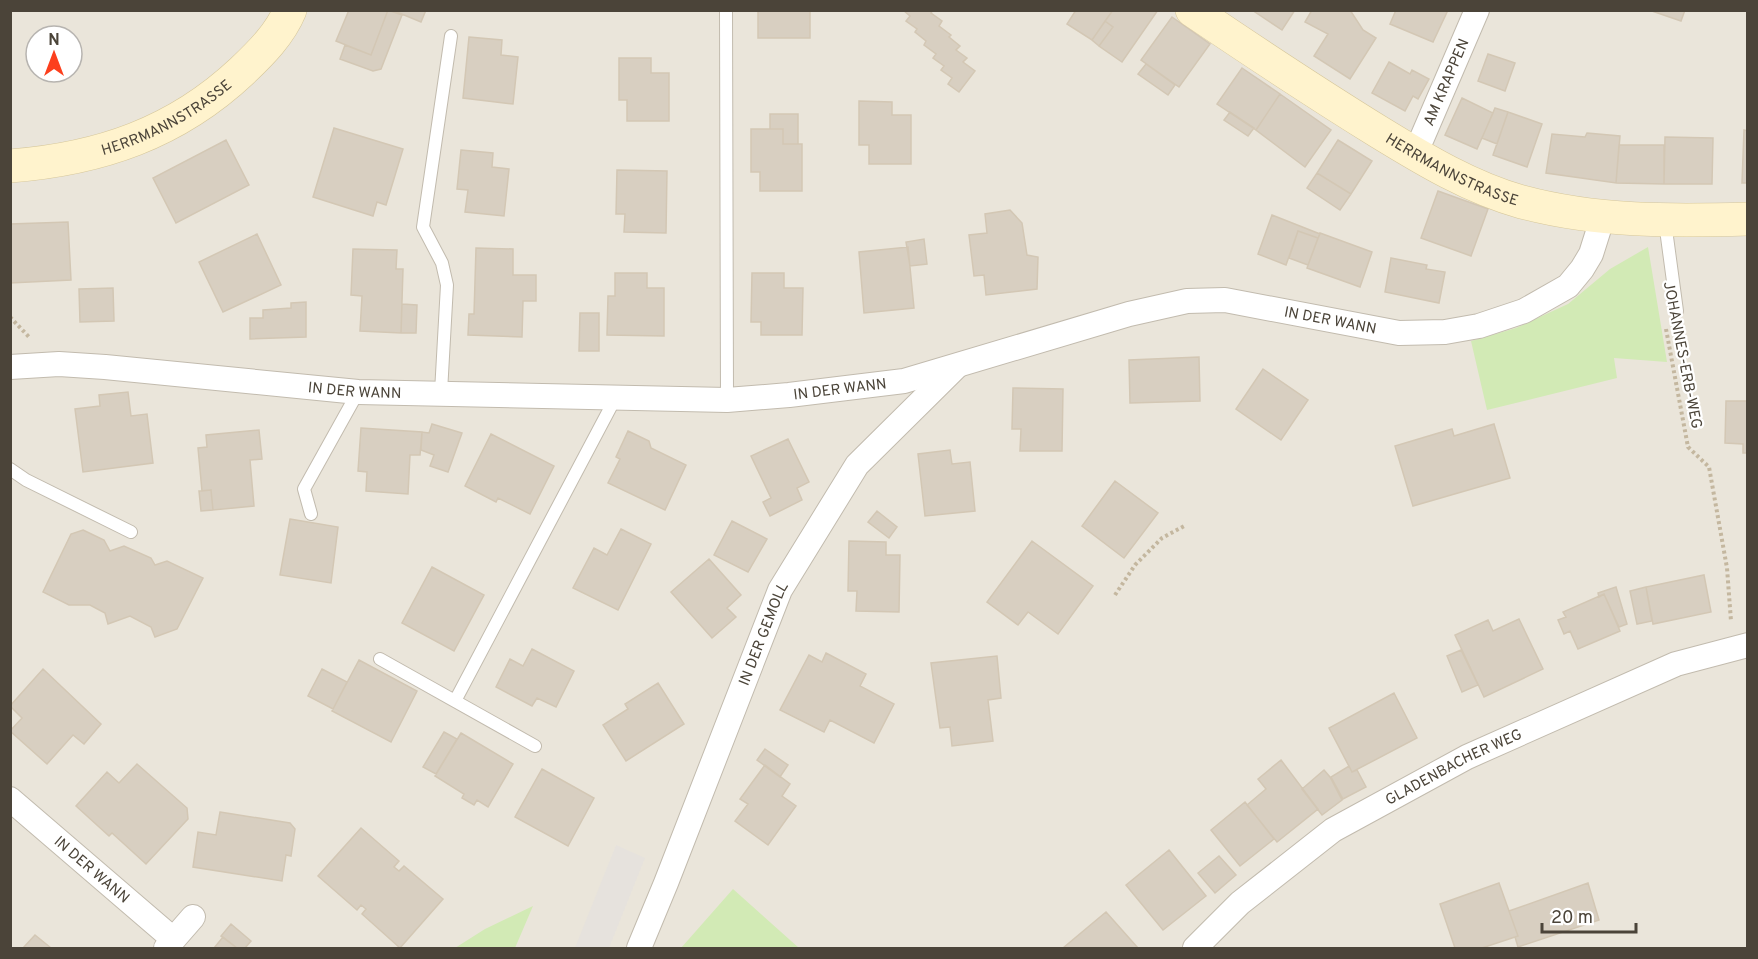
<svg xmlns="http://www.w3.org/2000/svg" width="1758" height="959" viewBox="0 0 1758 959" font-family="Overpass,sans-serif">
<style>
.residential{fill:#eae5da;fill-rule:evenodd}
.industrial{fill:#e6e2dd}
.green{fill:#d2eab5}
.building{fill:#d8cfc1;stroke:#d3c7b4;stroke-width:1.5}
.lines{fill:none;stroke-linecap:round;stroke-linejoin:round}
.lane-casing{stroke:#c2bbae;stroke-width:14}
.street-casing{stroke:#c2bbae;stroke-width:26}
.secondary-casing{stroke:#d6c79b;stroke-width:34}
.path{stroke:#c4b79f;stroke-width:4;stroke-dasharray:3 3;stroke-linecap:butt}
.lane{stroke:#fff;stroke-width:12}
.street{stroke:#fff;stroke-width:24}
.secondary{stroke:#fff3cd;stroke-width:33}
.labels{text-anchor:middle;stroke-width:4.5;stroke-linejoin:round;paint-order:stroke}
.street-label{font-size:15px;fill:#4b4439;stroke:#fff}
</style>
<rect width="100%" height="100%" fill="#f6f3ec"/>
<path class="residential" d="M11,11H1747V948H11ZM36,36H72V72H36Z"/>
<path class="industrial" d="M616,845L645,858L609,948H575Z"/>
<path class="green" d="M1648,247L1667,362L1614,358L1617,378L1487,410L1471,341L1516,328L1568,304L1610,269Z
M733,889L799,948H681Z
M533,906L515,948H455L485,929Z"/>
<path class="building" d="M349,10H388L371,55L336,41Z
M388,10L402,15L381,69L373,71L340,59L345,45L371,55Z
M392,10H426L421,22Z
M758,10H810V38H758Z
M903,10H933L931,13L942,21L939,26L951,35L949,37L960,46L956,50L967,58L963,62L975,71L959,92L948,84L952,78L941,70L944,66L933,58L936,54L924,45L926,41L915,32L917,29L906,21L910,16Z
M1076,10H1113L1092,40L1067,24Z
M1113,10H1158L1122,62L1099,46L1113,27L1105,21Z
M1252,10H1295L1282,30Z
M1312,10H1350L1363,30L1376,38L1350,79L1314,56L1328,34L1305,22Z
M1396,10H1448L1433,42L1390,24Z
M1649,10H1685L1681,21Z
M1172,17L1210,44L1179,87L1141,60Z
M1105,21L1113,27L1099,46L1092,40Z
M469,37L502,40L501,55L518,57L513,104L463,98Z
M1488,54L1515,63L1505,91L1478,81Z
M619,58H651V73H669V121H627V100H619Z
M1389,62L1410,74L1412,70L1429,79L1418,99L1413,96L1405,111L1372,93Z
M1146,64L1175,85L1168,95L1138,74Z
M1242,68L1280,94L1256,130L1217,104Z
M1280,94L1331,130L1305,167L1256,130Z
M1462,98L1493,113L1477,149L1445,135Z
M859,101L892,102V115H911V164H869V145H859Z
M1495,108L1508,112L1497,144L1482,138Z
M1230,112L1254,128L1248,136L1224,120Z
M1508,112L1542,124L1527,167L1493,155Z
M770,114H798V144H783V129H770Z
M334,128L403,149L386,205L377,202L373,216L313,197Z
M751,129H783V144H802V191H760V172H751Z
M1744,130L1748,131V183H1742Z
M1587,133L1620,136L1616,183L1546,173L1552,134L1585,137Z
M1665,137L1713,138L1712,184H1664Z
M226,140L249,185L176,223L153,178Z
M1338,140L1372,161L1351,194L1317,173Z
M1619,145H1664V184L1616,183Z
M461,150L493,153L492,167L509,169L504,216L465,212L468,190L457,189Z
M617,170L667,171L666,233L624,232L625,214H616Z
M1317,173L1351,194L1340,210L1307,188Z
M1438,191L1488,209L1471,256L1421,238Z
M1010,210L1022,223L1027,255L1038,257L1037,289L986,295L984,275L974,276L969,235L987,233L985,214Z
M1272,215L1320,234L1318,238L1298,231L1286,265L1258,254Z
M68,222L71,280L10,283V224Z
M1298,231L1318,238L1308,265L1289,258Z
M1320,233L1372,252L1360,287L1307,268Z
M257,234L281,285L223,312L199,262Z
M924,239L927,264L910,266L906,242Z
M908,247L914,308L864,313L859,252Z
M476,248L513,249V275H536V301H523L522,337L468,335L469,314H474Z
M353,249L397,250L396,269H403L401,333L360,331L362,296L351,295Z
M1391,258L1427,265L1426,269L1445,272L1439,303L1385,292Z
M615,273H647V288H664V336L607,335L608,296H615Z
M752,273H784V288H803L802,335H761V322H751Z
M113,288L114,321L80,322L79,289Z
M306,302V337L250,339V318H263V310L291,308V303Z
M402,304L417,305L416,333H401Z
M580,313H599V351H579Z
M1199,357L1200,401L1130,403L1129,360Z
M1263,369L1308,400L1281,440L1236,409Z
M1013,388L1063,389L1062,451H1020L1021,429H1012Z
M128,392L131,416L147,414L153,463L83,472L75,409L100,406L99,395Z
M1726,401H1748V453H1743V444L1725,443Z
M432,424L462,433L448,472L430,466L434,455L421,450L422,432L429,433Z
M1494,424L1510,478L1413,506L1395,446L1452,429L1454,436Z
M361,428L422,432L420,455H410L408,494L366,491L367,472L358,471Z
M259,430L262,459L250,460L254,506L213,510L211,490L202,491L198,448L207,447L206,435Z
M628,431L649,441L651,448L686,465L665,510L608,483L620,459L616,457Z
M491,434L554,466L530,514L498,498L496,502L465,486Z
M788,439L809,482L797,488L802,500L770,516L763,502L771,498L751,456Z
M950,450L952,464L970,462L975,511L925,516L918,454Z
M1115,481L1158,513L1124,558L1082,526Z
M211,490L213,510L201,511L199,491Z
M877,511L897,527L889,538L868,522Z
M290,519L338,527L331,583L280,575Z
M732,521L767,539L748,572L714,555Z
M621,529L651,544L618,610L573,588L594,548L607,555Z
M83,530L104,540L110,551L124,546L151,558L155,565L167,561L203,578L177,629L155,637L151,627L130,616L108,624L105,613L90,605H69L43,592L71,534Z
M849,541L886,542V555H900L899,612L856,611L857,591H848Z
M1032,541L1093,586L1058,634L1028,612L1018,625L987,602Z
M709,559L741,595L727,608L736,617L712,638L671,592Z
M432,567L484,595L454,651L402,623Z
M1704,575L1711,612L1653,624L1646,587Z
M1616,587L1627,624L1619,627L1604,594L1599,597L1598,593Z
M1646,587L1652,621L1637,624L1630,591Z
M1604,594L1620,631L1578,649L1570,631L1564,634L1558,620L1566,617L1563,612Z
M1519,619L1543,669L1484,697L1455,635L1488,620L1493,631Z
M532,649L574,671L556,707L537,698L532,706L496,687L510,659L523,666Z
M1461,650L1478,685L1462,692L1447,656Z
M826,653L866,674L860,686L894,704L874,743L830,720L824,732L780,710L809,655L822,662Z
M997,656L1001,698L988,700L993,741L952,746L950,727L940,728L931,663Z
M359,660L417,691L391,742L332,711Z
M43,669L101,724L84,744L73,735L47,764L10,731L22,718L10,706Z
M322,669L347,682L333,709L308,696Z
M658,683L684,724L626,761L603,725L628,709L625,704Z
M1394,693L1417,738L1352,772L1329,728Z
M444,732L457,739L436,774L423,767Z
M461,733L513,764L488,807L477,800L474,805L462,798L464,794L435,776Z
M765,749L788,765L780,777L757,760Z
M1281,760L1318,809L1277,842L1247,805L1266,789L1258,779Z
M137,764L187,808L188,819L146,864L112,833L109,836L76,806L107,772L119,783Z
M765,765L790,784L782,796L796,806L768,845L735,821L748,804L740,799Z
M1349,766L1352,772L1357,770L1366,787L1343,799L1331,777Z
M542,769L594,798L568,846L515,817Z
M1324,770L1330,777L1342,800L1322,815L1302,789Z
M1245,802L1274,839L1240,866L1211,830Z
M220,812L290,823L295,829L291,856L286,855L282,881L193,867L198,832L216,835Z
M361,828L399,861L394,867L399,871L404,866L443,899L400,948L362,914L366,909L361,905L357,910L318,876Z
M1169,850L1206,896L1163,930L1126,885Z
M1219,856L1236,875L1215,893L1198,873Z
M1499,883L1518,936L1482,948H1455L1440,904Z
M1588,883L1599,920L1518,947L1515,937L1518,936L1509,911Z
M1106,912L1138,948H1063Z
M231,924L251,941L245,948H237L221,936Z
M35,935L51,948H23Z
M223,937L237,948H214Z"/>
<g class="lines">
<g class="lane-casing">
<path id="lane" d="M726,10L727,400
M1665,222L1677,311
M441,392L447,285L442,263L423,227L451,36
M10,469L26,480L131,532
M311,514L304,489L358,392
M380,659L535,746
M455,701L616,397"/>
</g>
<g class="street-casing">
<g id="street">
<path id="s1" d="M1412,152L1422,138L1477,10"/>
<path id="s2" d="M10,367L59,364L105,367L358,392L727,400L789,395L904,381L1129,314L1187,301L1225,300L1399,333L1445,332L1479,326L1524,311L1568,286L1582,269L1591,254L1603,216"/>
<path id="s3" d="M10,799L173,939"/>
<path d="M166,948L193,917"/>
<path id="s4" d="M639,948L666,883L780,590L857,465L957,366"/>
<path id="s5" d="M1195,948L1240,903L1333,830L1467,757L1676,664L1748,645"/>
</g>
</g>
<g class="secondary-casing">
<g id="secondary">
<path id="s6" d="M1192,10C1254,52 1316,93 1379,132C1423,159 1471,188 1522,202C1596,222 1672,221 1748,219"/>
<path id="s7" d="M10,166C100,159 176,133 242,71C261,53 280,34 290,10"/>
</g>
</g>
<path class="path" d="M10,317L30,338
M1666,329L1688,447L1709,467L1727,568L1731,621
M1115,595L1135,565L1162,538L1186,525"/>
<use href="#lane" class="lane"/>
<use href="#street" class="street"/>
<use href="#secondary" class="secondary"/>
</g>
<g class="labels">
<g class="street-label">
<text dy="5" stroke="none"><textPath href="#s1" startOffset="78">AM KRAPPEN</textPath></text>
<text dy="5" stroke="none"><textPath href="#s7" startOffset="166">HERRMANNSTRASSE</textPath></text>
<text dy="5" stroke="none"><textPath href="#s6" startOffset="306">HERRMANNSTRASSE</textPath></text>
<text dy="5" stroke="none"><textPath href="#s2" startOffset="1336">IN DER WANN</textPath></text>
<text transform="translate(1683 355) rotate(79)" y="5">JOHANNES-ERB-WEG</text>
<text dy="5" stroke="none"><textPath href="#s2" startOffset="346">IN DER WANN</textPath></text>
<text dy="5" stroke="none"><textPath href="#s2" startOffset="832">IN DER WANN</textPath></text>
<text dy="5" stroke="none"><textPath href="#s4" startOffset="338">IN DER GEMOLL</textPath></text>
<text dy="5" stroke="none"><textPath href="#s5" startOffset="318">GLADENBACHER WEG</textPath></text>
<text dy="5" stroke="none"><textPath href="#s3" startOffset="108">IN DER WANN</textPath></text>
</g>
</g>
<rect width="1758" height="959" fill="none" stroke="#4b4439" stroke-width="24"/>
<g transform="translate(54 54)"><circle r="28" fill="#ffffff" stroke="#b7b4b0" stroke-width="1.5"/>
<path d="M0-4.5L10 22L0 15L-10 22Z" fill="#fc3f1d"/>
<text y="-9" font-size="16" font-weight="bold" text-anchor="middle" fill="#4b4439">N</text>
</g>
<path d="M1542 923v9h94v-9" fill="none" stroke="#4b4439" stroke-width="3"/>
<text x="1551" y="923" font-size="18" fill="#4b4439" stroke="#ffffff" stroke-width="4.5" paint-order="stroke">20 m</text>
</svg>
